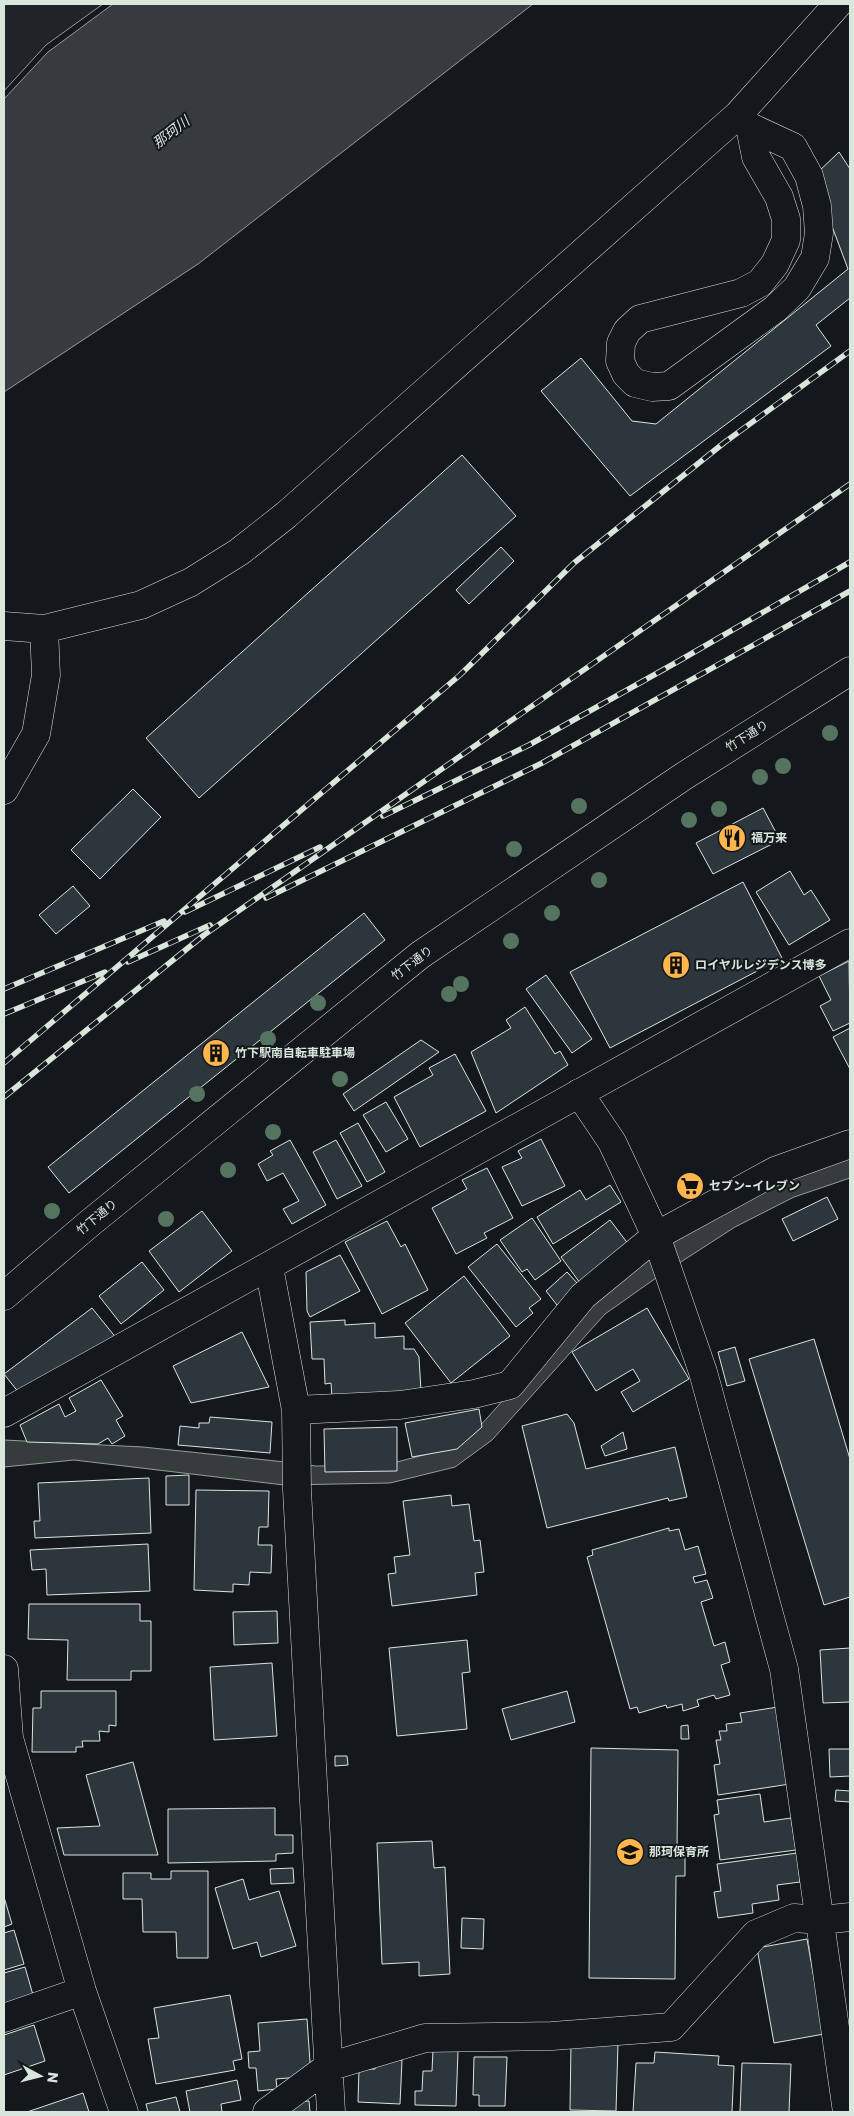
<svg xmlns="http://www.w3.org/2000/svg" width="854" height="2116" viewBox="0 0 854 2116" font-family="Poppins,'Noto Sans JP',sans-serif">
<style>
.green{fill:#202428;stroke:#939e99}
.water{fill:#363b3e;stroke:#939e99}
.building{fill:#2c363c;stroke:#d8e6dc}
.lines{fill:none;stroke-linecap:round;stroke-linejoin:round}
.minor-casing{stroke:#d8e6dc;stroke-width:29}
.major-casing{stroke:#d8e6dc;stroke-width:29}
.minor{stroke:#14181c;stroke-width:28}
.major{stroke:#14181c;stroke-width:28}
.rail-casing{stroke:#d8e6dc;stroke-width:5.5}
.rail{stroke:#14181c;stroke-width:4;stroke-dasharray:11;stroke-linecap:butt}
.tree{fill:#55745f}
.labels{text-anchor:middle;stroke-width:4;stroke-linejoin:round;paint-order:stroke}
.street-label{font-size:12px;fill:#d8e6dc;stroke:#14181c}
.poi-label{font-size:12px;font-weight:bold;fill:#d8e6dc;stroke:#14181c;text-anchor:start}
.water-label{font-size:14px;font-style:italic;fill:#d8e6dc;stroke:#14181c}
</style>
<rect width="100%" height="100%" fill="#14181c"/>
<path class="green" d="M4,4H103L46,45L4,91Z"/>
<path class="water" d="M113,4H533L198,264L4,392V99L48,52Z
M850,1154V1178L794,1197L735,1227L656,1278L605,1314L492,1440L455,1467L390,1483L284,1485L74,1460L4,1467V1440L143,1447L285,1462L316,1466L385,1465L447,1449L479,1427L594,1299L722,1204Z"/>
<path class="building" d="M839,152L850,169V298L816,325L831,346L630,496L541,391L581,358L632,421L656,424L848,269L818,189L816,174Z
M462,455L516,516L199,798L146,738Z
M501,547L514,561L469,604L456,590Z
M133,789L161,817L100,879L71,850Z
M763,808L780,840L713,874L696,843Z
M790,871L804,895L811,890L830,920L789,945L756,892Z
M743,882L782,958L610,1048L570,972Z
M73,886L90,906L56,934L39,915Z
M364,913L385,940L69,1193L48,1167Z
M849,961L850,1023L833,1031L820,1006L831,1000L819,976Z
M546,975L592,1039L572,1053L526,989Z
M525,1007L555,1054L560,1051L568,1065L496,1113L471,1052L511,1028L506,1020Z
M850,1028V1069L833,1037Z
M421,1040L439,1052L354,1111L343,1094Z
M455,1054L486,1111L420,1147L394,1097L433,1075L429,1068Z
M386,1102L408,1139L386,1152L363,1115Z
M358,1123L385,1172L367,1182L340,1133Z
M541,1139L565,1186L522,1206L502,1167L522,1158L518,1151Z
M290,1140L326,1205L292,1224L283,1209L299,1201L283,1173L267,1181L258,1164L273,1155L270,1151Z
M336,1140L362,1186L337,1199L313,1152Z
M487,1168L513,1218L484,1233L487,1238L456,1254L432,1208L467,1189L462,1180Z
M610,1185L621,1202L553,1244L537,1217L580,1190L586,1200Z
M827,1197L838,1219L793,1241L782,1219Z
M202,1211L232,1251L179,1292L149,1251Z
M532,1218L561,1261L535,1280L527,1269L522,1272L500,1240Z
M610,1220L629,1245L580,1283L561,1257Z
M387,1221L401,1247L405,1244L428,1290L382,1314L345,1242Z
M497,1244L541,1299L529,1308L533,1313L516,1327L468,1267Z
M340,1255L360,1291L310,1317L307,1311L306,1272Z
M142,1262L164,1290L121,1324L99,1296Z
M567,1272L578,1284L575,1291L557,1305L546,1291Z
M464,1276L510,1336L451,1383L405,1323Z
M92,1308L117,1339L19,1393L4,1374Z
M647,1308L689,1379L633,1412L621,1392L640,1381L633,1369L596,1391L572,1352Z
M345,1320V1325L375,1323V1338L404,1336V1349H414L419,1357L421,1392L332,1397L331,1383L325,1384L324,1359H312L310,1322Z
M242,1332L269,1387L191,1403L173,1366Z
M814,1339L850,1459V1597L824,1605L749,1359Z
M735,1347L745,1381L727,1386L718,1352Z
M101,1380L123,1416L116,1420L125,1436L112,1444L108,1438L98,1444L27,1442L20,1425L59,1404L65,1417L76,1411L69,1398Z
M479,1409L482,1427L457,1449L412,1457L405,1423Z
M567,1414L574,1423L586,1469L675,1447L687,1497L669,1501L668,1498L547,1528L522,1426Z
M210,1417L272,1422L270,1453L178,1445L180,1426L199,1428V1423H209Z
M397,1427V1471L325,1472L324,1429Z
M623,1432L627,1449L605,1456L601,1446Z
M189,1475V1505H166V1476Z
M149,1478L151,1533L35,1538L34,1521H40L38,1483Z
M196,1490L269,1491L268,1527H259L258,1545H272L271,1573L250,1572L249,1585L233,1584V1592L194,1590Z
M451,1495L452,1506L469,1504L474,1541L480,1540L484,1572L475,1573L477,1595L392,1606L388,1574L396,1573L394,1557L410,1555L403,1501Z
M669,1528V1531L679,1529L685,1550L698,1546L706,1574L693,1577L695,1583L707,1580L713,1598L701,1602L714,1646L725,1642L730,1662L721,1665L730,1695L716,1699L714,1695L697,1700L699,1706L683,1711L682,1704L667,1708L666,1705L639,1713L637,1707L630,1709L587,1557L593,1555L592,1550Z
M148,1544L150,1591L47,1595L46,1569L32,1570L30,1550Z
M29,1604H140V1621H151V1671H131V1680H67L68,1640L28,1639Z
M277,1611L278,1643L234,1645L233,1612Z
M467,1640L470,1672L462,1673L467,1729L397,1736L389,1648Z
M850,1648V1702L823,1703L820,1650Z
M272,1663L277,1736L214,1740L210,1667Z
M41,1691H116V1726L109,1725V1732L99,1731L100,1741H82L83,1747H76V1752H32L33,1708H41Z
M567,1691L575,1722L511,1740L502,1709Z
M778,1707L790,1784L718,1795L714,1765L720,1764L716,1740H721L719,1731H727L726,1724L742,1722L740,1713Z
M688,1725L689,1739H681V1726Z
M591,1748L678,1750L677,1849H685V1876H676L675,1979L589,1978Z
M829,1749H850V1776L830,1777Z
M335,1756H347L348,1765L335,1766Z
M133,1762L158,1855H64L57,1828L100,1826L86,1775Z
M836,1790L850,1791V1802L835,1801Z
M760,1794L764,1822L791,1818L796,1850L720,1860L714,1815L719,1814L717,1800Z
M275,1808V1835H293V1853L276,1854V1861L168,1863V1809Z
M432,1841L434,1868L445,1867L450,1974L419,1976V1962L382,1964L377,1843Z
M797,1853L800,1882L777,1885L779,1900L752,1904L753,1913L718,1918L714,1892L721,1891L717,1864Z
M293,1868L294,1883L271,1884L270,1869Z
M171,1871H208V1958H177L176,1932H143L142,1899H123V1873H151V1879H171Z
M243,1879L249,1900L279,1891L296,1946L261,1957L257,1942L233,1949L215,1888Z
M4,1897L12,1924L4,1927Z
M462,1918L484,1919L483,1949L461,1948Z
M14,1930L24,1964L4,1970V1933Z
M807,1939L824,2034L774,2043L757,1948Z
M25,1967L35,2002L4,2010V1973Z
M230,1995L242,2059L233,2061L235,2070L156,2084L148,2039L159,2038L154,2008Z
M307,2019L311,2076L276,2079L277,2089L258,2091L256,2068H249L248,2052L260,2051L258,2023Z
M34,2025L45,2061L4,2075V2035Z
M571,2042L618,2043L616,2111L570,2110Z
M433,2050L458,2051L456,2106L415,2105V2091H422L423,2071H432Z
M655,2052L719,2056L718,2065L734,2066L732,2112H633L636,2063H654Z
M474,2057H507L505,2106H479V2095H473Z
M375,2059L402,2060L400,2104L358,2102L359,2069H375Z
M742,2063L791,2064L789,2112H740Z
M237,2080L241,2100L221,2104L222,2112H190L186,2091Z
M83,2093L89,2112H27Z
M176,2097L180,2112H148L146,2104Z
M309,2101L310,2112H278L294,2102Z"/>
<g class="lines">
<g class="minor-casing">
<path id="minor" d="M738,115L750,127L793,147L809,176L817,206L819,233L815,258L797,288L775,309L669,386L652,387L635,383L626,374L620,361L621,343L627,331L640,319L741,293L760,283L775,264L786,240V219L779,197L756,157L750,127
M4,626L44,629L141,605L191,582L239,552L286,515L738,115L838,4
M4,790L36,734L46,675L44,629
M579,1093L612,1142L656,1236L703,1372L784,1669L847,2112
M269,1267L296,1410L297,1490L331,2112
M296,1410L400,1405L474,1394L510,1385L583,1296L656,1236L775,1171L850,1144
M4,1669L9,1738L82,1991L124,2112
M4,2018L82,1991
M267,2112L328,2067L425,2038L552,2036L671,2027L756,1934L794,1918L821,1920L850,1917"/>
</g>
<g class="major-casing">
<path id="major" d="M4,1296L90,1223L420,955L684,776L850,671
M4,1413L850,943"/>
</g>
<use href="#minor" class="minor"/>
<use href="#major" class="major"/>
<g class="rail-casing">
<path id="rail" d="M383,816L529,745L677,662L850,562
M266,898L542,763L850,591
M185,912L320,847
M128,962L210,925
M4,989L164,921
M4,1014L105,972
M4,1063L460,675L574,563L725,442L850,351
M4,1097L204,935L850,484"/>
</g>
<use href="#rail" class="rail"/>
</g>
<g class="tree">
<circle cx="830" cy="733" r="8"/>
<circle cx="783" cy="766" r="8"/>
<circle cx="760" cy="777" r="8"/>
<circle cx="579" cy="806" r="8"/>
<circle cx="719" cy="809" r="8"/>
<circle cx="689" cy="820" r="8"/>
<circle cx="514" cy="849" r="8"/>
<circle cx="599" cy="880" r="8"/>
<circle cx="552" cy="913" r="8"/>
<circle cx="511" cy="941" r="8"/>
<circle cx="461" cy="984" r="8"/>
<circle cx="449" cy="994" r="8"/>
<circle cx="318" cy="1003" r="8"/>
<circle cx="268" cy="1039" r="8"/>
<circle cx="340" cy="1079" r="8"/>
<circle cx="197" cy="1094" r="8"/>
<circle cx="273" cy="1132" r="8"/>
<circle cx="228" cy="1170" r="8"/>
<circle cx="52" cy="1211" r="8"/>
<circle cx="166" cy="1219" r="8"/>
</g>
<defs>
<g id="restaurant-disc" transform="scale(1.4375)"><circle r="9.5" fill="#ffb74d" stroke="#14181c"/><path d="M-5-6h1v4h1v-4h1v4h1v-4h1v5L-1.5 .5V6h-2V.5L-5-1ZM5-6V6H3V1.5H1.5Q1.5-4 5-6Z" fill="#111"/></g>
<g id="building-disc" transform="scale(1.4375)"><circle r="9.5" fill="#ffb74d" stroke="#14181c"/><path d="M-4-6H4V6H1V3H-1V6H-4ZM-2.5-4.3h1.7v1.8h-1.7ZM.8-4.3h1.7v1.8H.8ZM-2.5-1h1.7V.8h-1.7ZM.8-1h1.7V.8H.8Z" fill="#111"/></g>
<g id="supermarket-disc" transform="scale(1.4375)"><circle r="9.5" fill="#ffb74d" stroke="#14181c"/><path d="M-6-5.5h2.5l.6 2H6L4.5 2H-2.5L-4.4-4H-6ZM-1.5 3.2a1.3 1.3 0 1 0 .1 0ZM3 3.2a1.3 1.3 0 1 0 .1 0Z" fill="#111"/></g>
<g id="school-disc" transform="scale(1.4375)"><circle r="9.5" fill="#ffb74d" stroke="#14181c"/><path d="M0-5L7-2L0 1L-7-2ZM-4 1L0 2.5L4 1V4Q0 6-4 4Z" fill="#111"/></g>
</defs>
<g fill-rule="evenodd">
<use href="#restaurant-disc" x="732" y="838"/>
<use href="#building-disc" x="676" y="965"/>
<use href="#building-disc" x="216" y="1053"/>
<use href="#supermarket-disc" x="690" y="1186"/>
<use href="#school-disc" x="630" y="1852"/>
</g>
<g class="labels">
<g class="street-label">
<text transform="translate(747 736) rotate(-32)" y="4">竹下通り</text>
<text transform="translate(412 963) rotate(-37)" y="4">竹下通り</text>
<text transform="translate(97 1217) rotate(-39)" y="4">竹下通り</text>
</g>
<g class="poi-label">
<text x="751" y="842">福万来</text>
<text x="695" y="969">ロイヤルレジデンス博多</text>
<text x="235" y="1057">竹下駅南自転車駐車場</text>
<text x="709" y="1190">セブン-イレブン</text>
<text x="649" y="1856">那珂保育所</text>
</g>
<g class="water-label">
<text transform="translate(171 132) rotate(-38)" y="5">那珂川</text>
</g>
</g>
<rect width="854" height="2116" fill="none" stroke="#d8e6dc" stroke-width="10"/>
<g transform="translate(40 2076) rotate(97)" stroke="#14181c" stroke-width="4" paint-order="stroke">
<path d="M0-4L9 19L0 12L-9 19Z" fill="#d8e6dc"/>
<text y="-8" font-size="14" font-weight="bold" text-anchor="middle" fill="#d8e6dc">N</text>
</g>
</svg>
